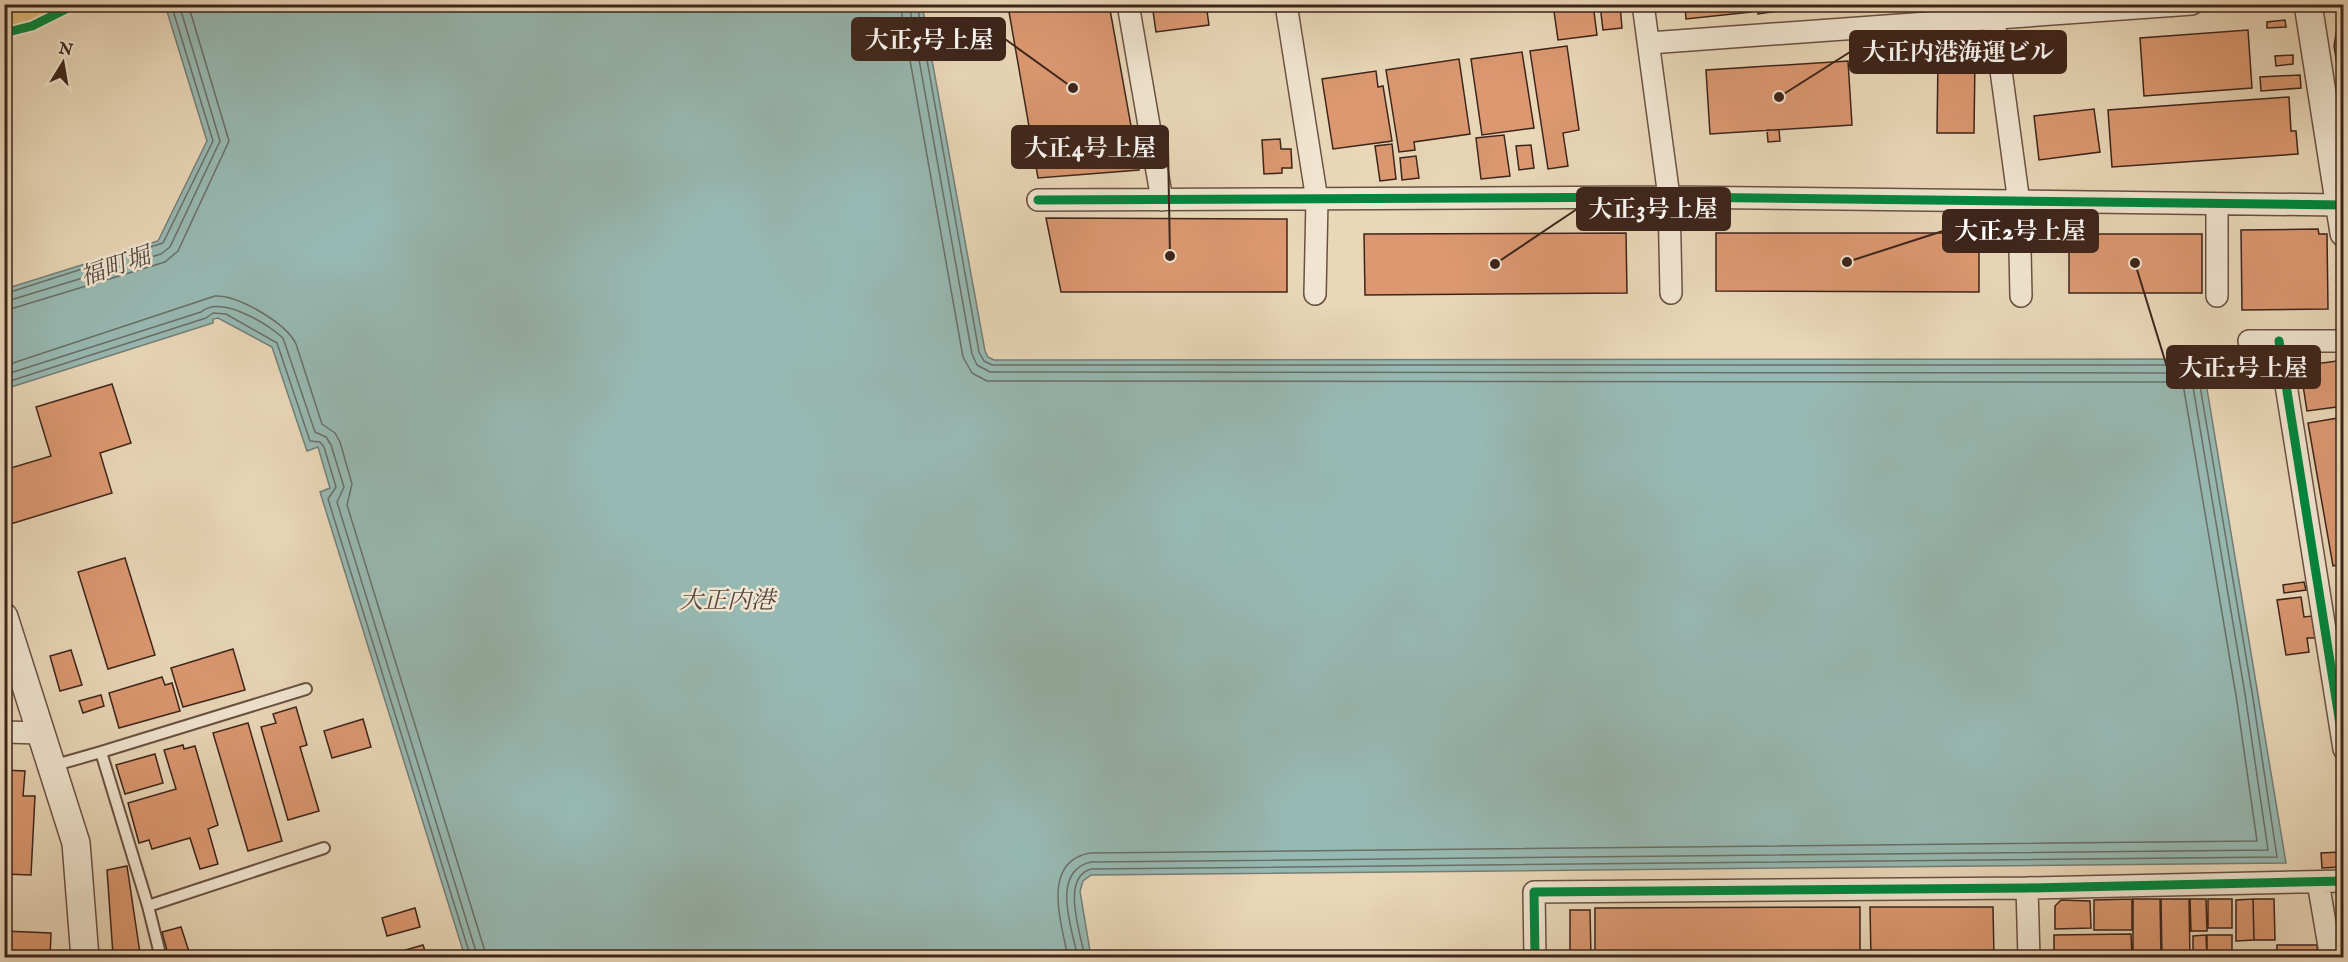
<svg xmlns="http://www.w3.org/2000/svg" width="2348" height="962" viewBox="0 0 2348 962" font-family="'IM FELL English','Noto Serif JP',serif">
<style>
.water{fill:#97b9b3;stroke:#737e76;stroke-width:1.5}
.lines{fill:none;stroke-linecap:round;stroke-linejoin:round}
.shore{stroke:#6a6f67;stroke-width:1.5}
.building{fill:#db9871;stroke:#3e251b;stroke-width:1.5}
.service-casing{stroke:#695242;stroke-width:14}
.minor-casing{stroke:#695242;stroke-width:24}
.tertiary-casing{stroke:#695242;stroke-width:30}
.path{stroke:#3e251b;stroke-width:4;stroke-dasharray:4.5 3;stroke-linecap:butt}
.service{stroke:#f1e5d1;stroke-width:10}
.minor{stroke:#f1e5d1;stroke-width:21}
.tertiary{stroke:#f1e5d1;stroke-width:27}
.primary-bridge-casing{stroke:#3e251b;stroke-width:36;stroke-linecap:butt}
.primary-bridge{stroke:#e4bc7c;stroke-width:33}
.cycleway-casing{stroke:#f1e5d1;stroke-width:13}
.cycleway{stroke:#00873e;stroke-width:9}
.labels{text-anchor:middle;stroke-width:5;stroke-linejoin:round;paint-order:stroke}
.water-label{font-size:24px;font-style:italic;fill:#544a41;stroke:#f1e5d1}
.leader{fill:none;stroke:#3e251b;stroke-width:2}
.callout-dot{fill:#3e251b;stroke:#f1e5d1;stroke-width:2}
.callout{fill:#3e251b;stroke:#3e251b;stroke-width:2}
.callout-label{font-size:24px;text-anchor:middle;font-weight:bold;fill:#fff}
</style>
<rect width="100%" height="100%" fill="#e9d7b8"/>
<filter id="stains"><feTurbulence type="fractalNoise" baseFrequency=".00333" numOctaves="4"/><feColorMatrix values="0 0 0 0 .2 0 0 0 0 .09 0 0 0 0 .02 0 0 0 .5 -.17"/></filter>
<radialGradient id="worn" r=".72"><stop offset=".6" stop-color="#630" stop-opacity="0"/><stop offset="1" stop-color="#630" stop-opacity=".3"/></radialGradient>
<path class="water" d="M165,5H922L985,351L988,357L994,360L2202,359L2286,863L1091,875L1083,881L1080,891L1091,957H465L320,492L330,488L318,447L307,451L272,347L218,318L213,319V323L5,389V289L158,241L207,141Z"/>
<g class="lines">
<path class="shore" d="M900,4L963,357L972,373L987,381L2180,382L2183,384L2236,695L2257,841L1090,853C1040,862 1062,924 1068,958
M909,4L972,354L977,365L990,372L2188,373L2191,375L2245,694L2268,850L1091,862C1050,871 1072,929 1078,958
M917,4L979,352L984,361L992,365H2194L2197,368L2252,692L2277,857L1091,869C1060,878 1081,934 1085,958
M4,294L163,243L213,141L171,4
M4,302L161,254L170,247L220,141L179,4
M4,311L165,262L178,251L229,141L188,4
M4,366L215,296C238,295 286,323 296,344L322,424L335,433L340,442L352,484L347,505L487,958
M4,375L201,312C221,295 266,323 283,338L315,432L326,437L331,445L344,487L337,502L478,958
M4,383L206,318L213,313L226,314L277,343L310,441L320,442L324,447L336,487L328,499L471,958"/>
</g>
<path class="building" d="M1018,4H1109L1139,170L1038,178L1008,6Z
M1152,4H1206L1209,25L1156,32Z
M1553,4H1593L1597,35L1558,40Z
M1620,4L1622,28L1603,30L1600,5Z
M1685,4H1751V12L1686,19Z
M1757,4H1805L1806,7L1758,14Z
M2340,11H2344V107L2334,46Z
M2285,20L2286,27L2267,28V22Z
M2248,30L2252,88L2144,96L2140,38Z
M1567,46L1579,130L1563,133L1568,166L1548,169L1530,51Z
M1948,51H1964V58H1975L1974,133H1937L1938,58H1948Z
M1522,52L1534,128L1482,135L1471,59Z
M2293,55V64L2276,66L2275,56Z
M1459,59L1470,134L1414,142L1415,150L1399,152L1386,70Z
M1848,61L1852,125L1710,134L1706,70Z
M1376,71L1378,87L1383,86L1392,141L1333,149L1322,79Z
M2300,75L2301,88L2261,91L2260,77Z
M2289,97L2291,131H2296L2298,154L2112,167L2108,110Z
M2094,109L2100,152L2039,160L2034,116Z
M1767,130H1779L1780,141L1768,142Z
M1504,135L1510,176L1481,179L1476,138Z
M1280,139L1281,149H1291L1292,168H1282V173L1264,174L1262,140Z
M1392,144L1396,179L1380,181L1375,146Z
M1531,145L1534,168L1519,170L1516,146Z
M1416,156L1419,178L1402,180L1400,158Z
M1046,218L1287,219V292H1061Z
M2318,229L2319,234H2327L2328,309L2242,310L2241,230Z
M1626,233L1627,293L1365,295L1364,234Z
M1716,233H1979V292L1716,291Z
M2069,234H2202V293H2069Z
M2344,360V406L2307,411L2300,366Z
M112,384L131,443L100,453L112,493L4,526V470L51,456L36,407Z
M2344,417V564L2333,566L2308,423Z
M125,558L155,655L108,669L78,572Z
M2344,574V619L2337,575Z
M2304,582L2306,590L2284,593L2283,585Z
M2301,597L2304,617L2312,616L2315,638H2307L2309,652L2286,655L2277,600Z
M233,649L245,690L183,707L171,668Z
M71,650L82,685L60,691L50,656Z
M162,677L165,685L172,683L180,711L119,728L109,693Z
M101,695L104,706L83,713L79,701Z
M296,707L307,745L300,747L319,811L288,820L261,727L276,723L273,714Z
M363,719L371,747L332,758L324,731Z
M248,723L282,841L248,851L213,733Z
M183,745L184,749L195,746L218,825L208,829L218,864L200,869L190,838L152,849L149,840L139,843L128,803L176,789L164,750Z
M155,754L163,783L125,794L116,765Z
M4,770L25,771L23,796H35L31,875L4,874Z
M2340,852L2341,867L2322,868L2321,853Z
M127,866L140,953L113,955L107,870Z
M2132,899V930H2094V900Z
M2133,899H2160L2161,958H2133Z
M2161,899H2189L2190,958H2162Z
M2190,899H2206L2207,931H2191Z
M2208,899H2232V928H2208Z
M2253,899H2274L2275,940H2254Z
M2253,899L2254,940L2236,941V900Z
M2061,900L2090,901L2091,928L2055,929V906Z
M1860,907V958H1595V908Z
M1870,907H1993L1994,958H1871Z
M415,908L420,927L387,936L382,918Z
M1570,910H1590L1591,958H1566V951L1570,950Z
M181,927L191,958H169L162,932Z
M4,931L51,933L50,958H4Z
M2131,934L2132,958L2054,955V935Z
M2206,935L2207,958H2193V936Z
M2207,935H2232V958H2207Z
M423,945L427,957L397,958L395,953Z
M2277,945H2317L2318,958H2277Z"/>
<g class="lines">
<g class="service-casing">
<path id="service" d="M52,766L101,752
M148,906L324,848
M161,958L148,906L101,752L306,689"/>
</g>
<g class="minor-casing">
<path id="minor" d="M1128,4L1162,200
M1286,4L1317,200L1315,294
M1643,4L1669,197L1671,293
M1992,4L2019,203L2021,296
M1649,43L2192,4
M1038,200L1669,197L2339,205
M2217,204V296
M2249,341H2344
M2279,341L2344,749
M4,732L41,733
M2318,882L2331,958
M2027,888L2029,958
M1535,958L1534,892L2027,888L2344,881"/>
</g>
<g class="tertiary-casing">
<path id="tertiary" d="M2308,4L2344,233
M4,617L76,843L85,958"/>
</g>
<path class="path" d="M58,10L67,4
M58,13L76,4"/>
<use href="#service" class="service"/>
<use href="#minor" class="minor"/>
<use href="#tertiary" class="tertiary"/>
<g class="primary-bridge-casing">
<path id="primary-bridge" d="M4,14L34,4"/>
</g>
<use href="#primary-bridge" class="primary-bridge"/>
<g class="cycleway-casing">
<path id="cycleway" d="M4,33L32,26L76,4
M1038,200L1669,197L2344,205
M2279,341L2344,749
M1535,958L1534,892L2027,888L2344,881"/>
</g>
<use href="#cycleway" class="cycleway"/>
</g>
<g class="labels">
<g class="water-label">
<text transform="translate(115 266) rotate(-19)" y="8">福町堀</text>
<text x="727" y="608">大正内港</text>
</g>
</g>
<path class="leader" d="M1073 88L1005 39M1779 97L1850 52M1170 256L1168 147M1495 264L1577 209M1847 262L1943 231M2135 263L2167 367"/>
<g class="callout-dot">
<circle cx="1073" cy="88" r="6"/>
<circle cx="1779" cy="97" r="6"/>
<circle cx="1170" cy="256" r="6"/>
<circle cx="1495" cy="264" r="6"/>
<circle cx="1847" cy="262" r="6"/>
<circle cx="2135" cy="263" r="6"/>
</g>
<g class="callout">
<rect x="852" y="18" width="153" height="42" rx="6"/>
<rect x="1850" y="31" width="216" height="42" rx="6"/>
<rect x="1012" y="126" width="156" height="42" rx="6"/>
<rect x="1577" y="188" width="153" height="42" rx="6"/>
<rect x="1943" y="210" width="155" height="42" rx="6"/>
<rect x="2167" y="346" width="153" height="42" rx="6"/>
</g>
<g class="callout-label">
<text x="929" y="48">大正5号上屋</text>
<text x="1958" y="60">大正内港海運ビル</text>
<text x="1090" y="156">大正4号上屋</text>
<text x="1653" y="217">大正3号上屋</text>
<text x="2020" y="239">大正2号上屋</text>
<text x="2243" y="376">大正1号上屋</text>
</g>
<rect width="2348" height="962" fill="none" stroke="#e9d7b8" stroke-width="24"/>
<rect x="6" y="6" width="2336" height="950" fill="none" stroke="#3e251b" stroke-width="3"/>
<rect x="12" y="12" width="2324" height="938" fill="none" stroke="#3e251b" stroke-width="1.5"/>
<g transform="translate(63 63) rotate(11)" stroke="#f1e5d1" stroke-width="4.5" paint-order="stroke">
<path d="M0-4.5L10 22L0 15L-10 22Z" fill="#3e251b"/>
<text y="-9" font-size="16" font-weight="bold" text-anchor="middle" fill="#3e251b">N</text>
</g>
<rect width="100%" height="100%" filter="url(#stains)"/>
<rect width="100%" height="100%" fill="url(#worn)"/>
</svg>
